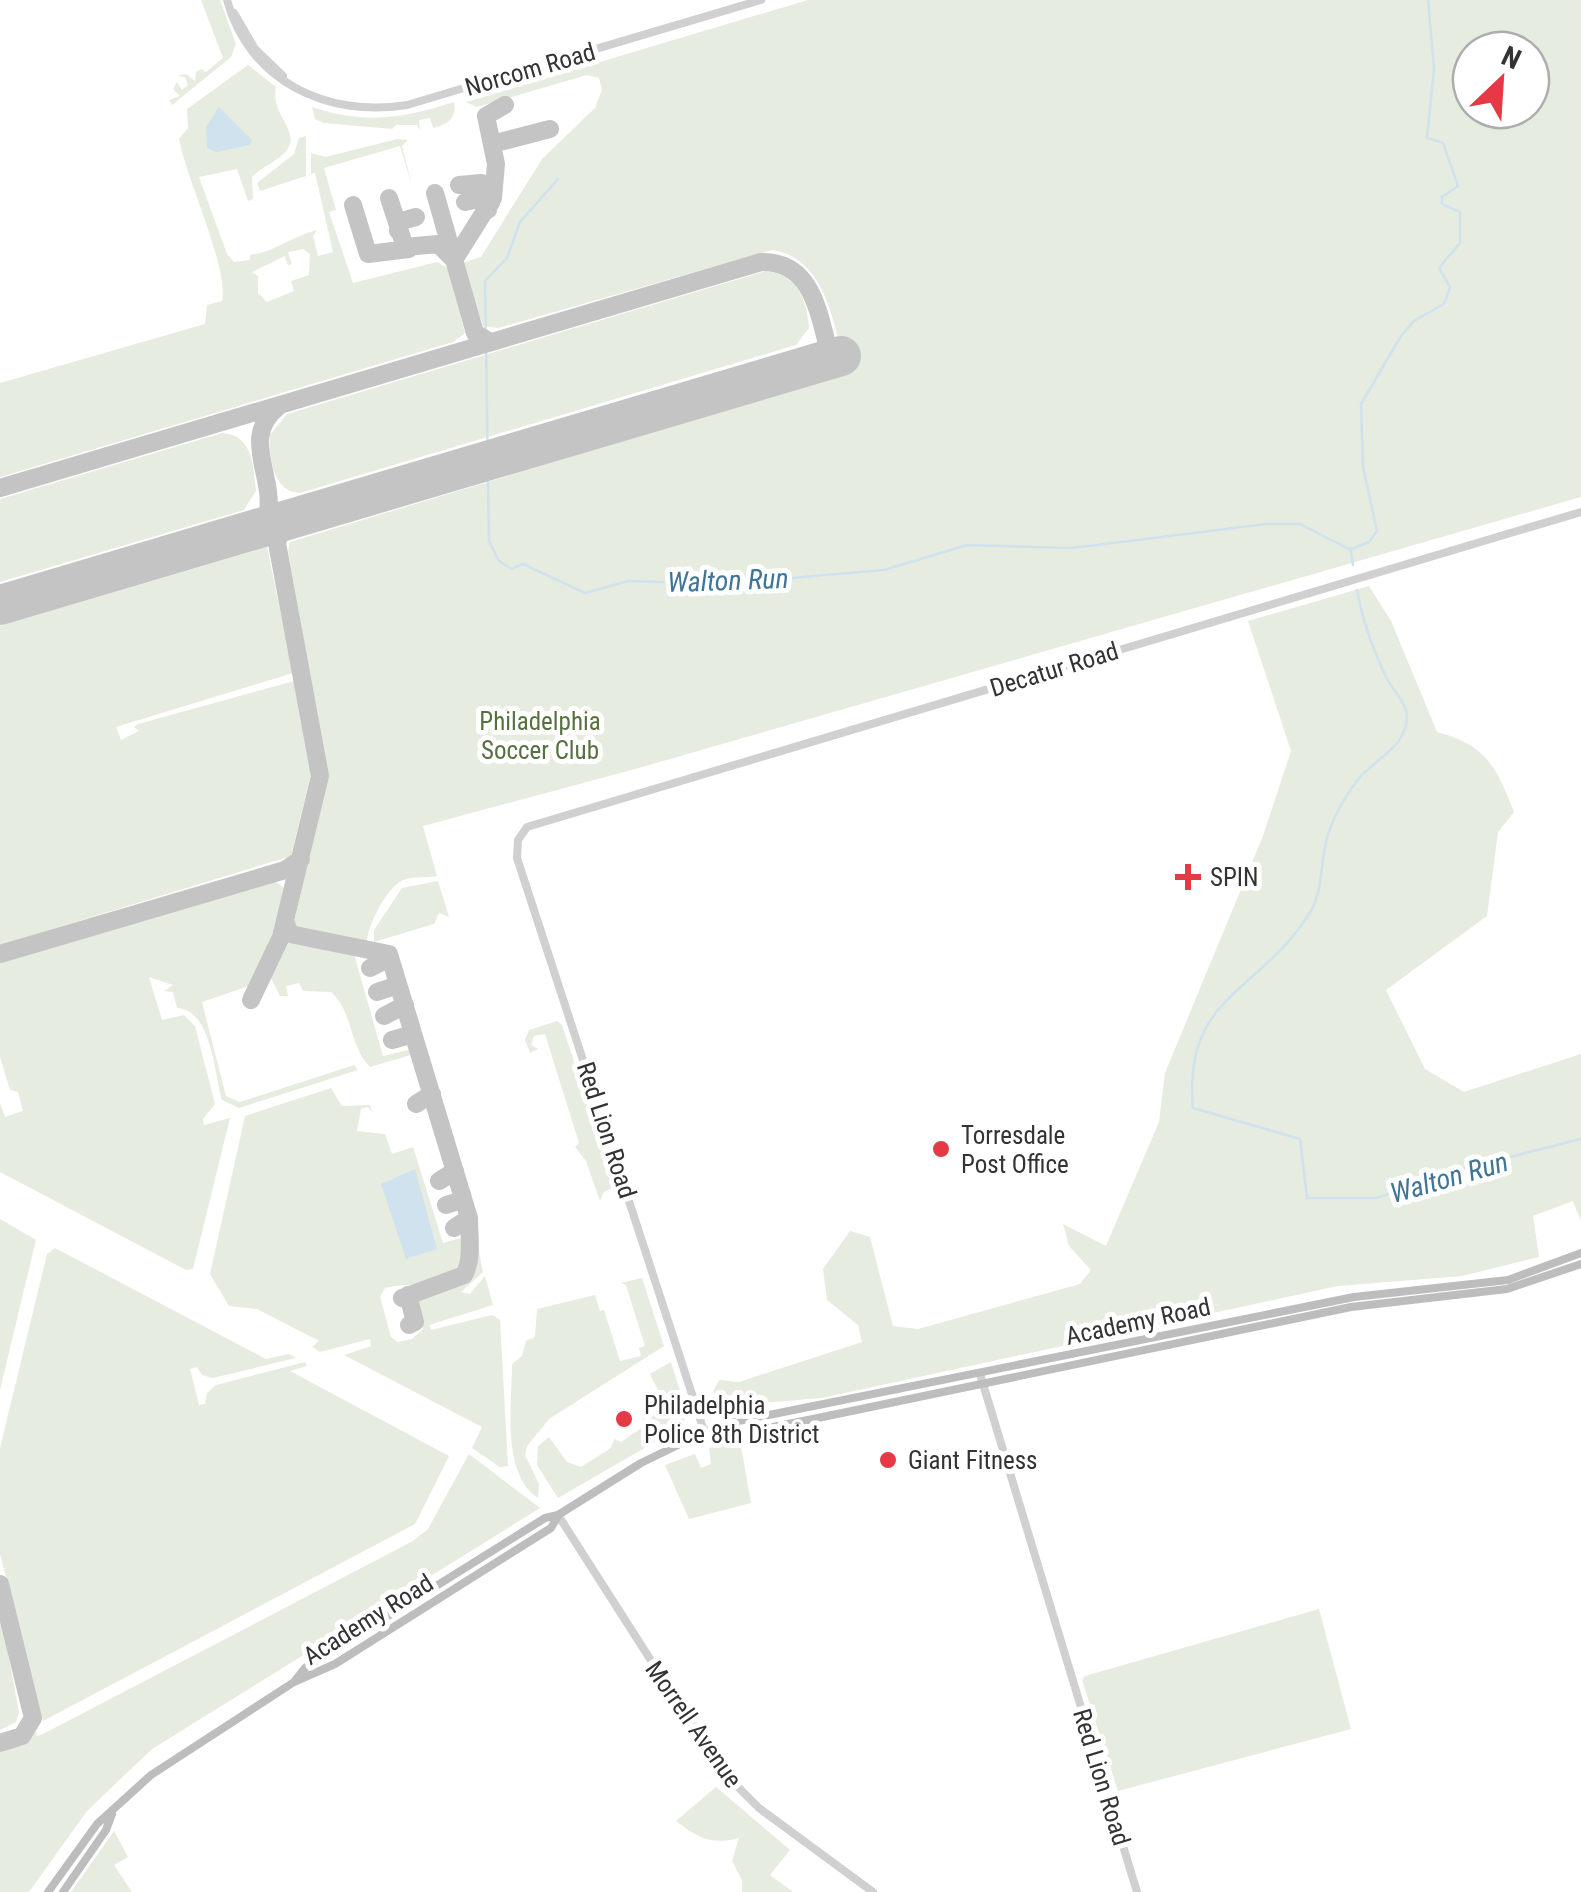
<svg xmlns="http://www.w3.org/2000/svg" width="1581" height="1892" viewBox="0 0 1581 1892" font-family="'Roboto Condensed',sans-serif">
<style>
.green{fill:#e6ecdf;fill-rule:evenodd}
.water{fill:#cfe2ee}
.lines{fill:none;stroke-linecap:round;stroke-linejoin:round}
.stream{stroke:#cfe2ee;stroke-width:2.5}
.taxiway{stroke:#c4c4c4;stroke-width:18}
.runway{stroke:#c4c4c4;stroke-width:40}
.tertiary{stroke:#d0d0d0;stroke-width:8}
.secondary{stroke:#bdbdbd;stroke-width:8}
.poi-dot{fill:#e63946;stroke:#fff;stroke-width:4}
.labels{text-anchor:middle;stroke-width:10;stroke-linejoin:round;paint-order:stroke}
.street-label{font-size:25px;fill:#333;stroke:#fff}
.park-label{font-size:25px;fill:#56703f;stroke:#fff}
.poi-label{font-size:25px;fill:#333;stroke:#fff;text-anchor:start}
.water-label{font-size:28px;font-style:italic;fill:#3f7597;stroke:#fff}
</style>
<rect width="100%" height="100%" fill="#fff"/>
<path class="green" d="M201,0H220L236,44L231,57L172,105L169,100L180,96L173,89L177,82L182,90L188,85L185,77L177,76L186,74L195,81L196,72L201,69L206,72L223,58Z
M808,0H1581V497L635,769L423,826L437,876C426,878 413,876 403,880C384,890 368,926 366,945L297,930L294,922L328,777L288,551L290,542L847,373C834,329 828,258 772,250L498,328L483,326L462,263L481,257L542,159L595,108L602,90L599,78L587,75L477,107L466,102ZM1471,50H1531V110H1471Z
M248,65L276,87C270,113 297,128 289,146C283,160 262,166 252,177L253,199L248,201L237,169L199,177L227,254L234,262L250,260V255C275,252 292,236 317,230L313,236L318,256L333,252L315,173L311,174V153L325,157L397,139L408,140L402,146L412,186L400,146L324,168L336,210L329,212L353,283L437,262L448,268L465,333L453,342L0,477V383L205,324L207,305L222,301C229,268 187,181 179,139L188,128L187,109ZM303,249L310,254L309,275L291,281L294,291L267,302L258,293V276L252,272L285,256L288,265L292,264L288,252Z
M454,102C457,119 447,124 433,128L430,118L419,120L420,131L417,125H396L392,129L324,123L315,119L312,107C365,125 405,118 454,102Z
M306,136V176L260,191L257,183L294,154L299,138Z
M766,271C797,275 807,299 809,328L796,345L300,493C273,492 269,458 270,435L287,414Z
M222,433C253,435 253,465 256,491L244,510L0,582V499Z
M267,547L293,673L116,727L121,740L139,731L134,727L138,724L294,681L311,774L291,856L0,945V626Z
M1369,586L1391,621L1437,732C1486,745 1496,766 1514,812L1498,832L1487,916L1386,990L1425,1069L1464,1092L1581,1054V1221L1573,1201L1533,1216L1539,1257L1462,1276L1338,1286L822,1398L725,1406L713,1392L719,1380L739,1382L862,1342L858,1325L827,1300L823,1269L850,1231L870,1237L893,1326L918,1329L1080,1284L1091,1270L1069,1246L1063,1224L1106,1246L1159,1122L1165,1073L1263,836L1291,751L1248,621Z
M275,881L284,888L274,934L249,986L202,1002L226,1096L240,1102L354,1065L358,1070L239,1108L222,1100C214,1073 212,1010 177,1008L173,992L164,991L173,985L149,977L162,1020L184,1015L195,1026L215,1104L203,1119L204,1125L230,1118L193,1269L186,1270L0,1172V1103L5,1117L23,1111L18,1092L10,1090L0,1057V963Z
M438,881L449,917L439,913L434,924L374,942V930L402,888Z
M291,938L354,954L383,1056L412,1049L414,1054L370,1067C349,1046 353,1011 331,992L303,991L299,983L286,986L288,996H280L271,978Z
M557,1021L562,1025L615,1186L604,1192L600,1201L586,1161L575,1147L579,1143L545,1034L534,1036L531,1045L538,1049L530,1053L525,1040L529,1030Z
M331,1088L342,1106L370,1105L372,1113L368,1107L361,1109L357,1131L385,1134L392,1154L413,1147L443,1243L461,1238C477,1297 420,1279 385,1288L380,1297L391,1337L398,1342L412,1339L423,1329L415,1295L466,1277L474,1262L468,1236L475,1234L483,1272L461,1292L470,1294L485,1276L493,1305L429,1325L431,1330L492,1315L500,1320L508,1466L500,1467L472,1448L482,1427L344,1355L371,1346L370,1339L320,1352L312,1347L319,1341L257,1309L229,1306L210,1274L245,1116Z
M0,1219L36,1240L0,1390Z
M55,1248L266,1359L289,1354L296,1358L213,1378L202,1375L197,1367L190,1369L199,1405L205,1404L207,1393L216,1385L305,1362L307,1366L290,1371L449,1456L415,1524L43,1721L0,1554V1448L47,1254Z
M642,1278L664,1346L549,1419L527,1446L525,1455L539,1484L538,1498C501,1474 512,1404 512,1364L522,1356L526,1341L535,1337L537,1309L595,1295L600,1311L604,1310L620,1361L641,1356L639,1348L645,1346L626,1285L621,1283Z
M671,1362L685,1407L684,1426L661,1438L657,1433L660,1439L558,1498L537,1465L538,1446L549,1437L567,1462L581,1467L611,1448L614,1439L621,1442L646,1425L640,1414L648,1419L663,1410L665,1404L650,1374Z
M740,1441L751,1503L689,1519L665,1465L695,1454L701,1468L711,1464L709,1448Z
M469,1454L540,1508L152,1749L87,1811L29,1892H0V1749L27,1741L36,1731L37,1736L43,1734L413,1541L428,1529Z
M1319,1609L1351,1729L1118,1791L1082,1680L1085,1676Z
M0,1611L19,1712L16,1722L0,1730Z
M716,1787L790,1850L770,1875L793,1892H742V1880L732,1861L739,1838C712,1845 699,1839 676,1821Z
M114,1831L128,1857L114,1865L132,1892H71Z"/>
<path class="water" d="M219,107L252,140L250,145L216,152L207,148L206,127Z
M415,1169L437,1249L406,1259L381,1184Z"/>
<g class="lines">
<path class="stream" d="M558,179L520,222L507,258L485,281L489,541L499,561L511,569L523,564L585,593L629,581L723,584L884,570L967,545L1072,548L1266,524H1300L1351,550
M1352,549L1369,542L1377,531L1363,467L1361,404L1401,336L1414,321L1444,304L1450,287L1439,268L1460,243V212L1442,204V197L1458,186L1443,143L1427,138L1434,69L1428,0
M1351,551L1353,565
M1357,590C1362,620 1373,649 1386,677C1392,689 1407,703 1407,717C1406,749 1373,759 1357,781C1345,796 1330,823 1326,842C1321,863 1322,890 1312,909C1262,994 1183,992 1193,1108L1300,1139L1307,1198H1377L1454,1171L1581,1139"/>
<path class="taxiway" d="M492,144L550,129
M459,185L481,183L491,203
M435,193L475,333L490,342
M389,198L405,247L438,244L454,260L493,198L496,164L486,116L505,105
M465,202L483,198L488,210
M353,205L368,254L409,249
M398,231L402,221L416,217
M0,488L761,262C815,261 819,318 831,359
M241,533L261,522L268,512C274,474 240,436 279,406
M285,921L290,934L389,954L412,1030L410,1035L392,1040
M0,954L285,870L301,859
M370,968L384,961L372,951
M377,992L395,986L397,981
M251,1000L281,937L320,776L277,543L281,530L295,518
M384,1016L405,1005
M412,1030L469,1218L454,1228
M416,1104L432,1094
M439,1181L455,1171
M446,1205L459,1201L462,1194
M408,1295L415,1322L409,1325
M402,1298L464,1275C473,1260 469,1235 469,1218
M0,1584L33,1718L22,1736L0,1743"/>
<path class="runway" d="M0,605L841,356"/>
<path class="tertiary" d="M227,0C249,81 327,118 407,105L761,0
M234,13L255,49L283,76
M980,1374L1137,1892
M705,1434L517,858L518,840L527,827L1581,512
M558,1515L721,1770L759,1808L873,1892"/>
<path class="secondary" d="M705,1435L722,1437L813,1419L1351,1307L1507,1289L1581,1264
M294,1682L335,1664L551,1528L558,1516
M48,1892L97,1824L151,1775L294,1682L305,1668L545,1518L558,1515L641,1463L719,1425L1354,1297L1508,1280L1581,1253
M63,1892L106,1830L112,1814"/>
</g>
<g class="poi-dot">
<path d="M1183 862h10v10h10v10h-10v10h-10v-10h-10v-10h10z"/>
<circle cx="941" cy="1149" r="10"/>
<circle cx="624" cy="1419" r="10"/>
<circle cx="888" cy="1460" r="10"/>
</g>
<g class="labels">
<g class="street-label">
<text transform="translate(530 69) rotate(-16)" y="9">Norcom Road</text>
<text transform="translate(1054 669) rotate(-17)" y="9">Decatur Road</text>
<text transform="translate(607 1130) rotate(72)" y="9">Red Lion Road</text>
<text transform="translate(1138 1321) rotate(-12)" y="9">Academy Road</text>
<text transform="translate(368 1619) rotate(-32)" y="9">Academy Road</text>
<text transform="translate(694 1724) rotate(55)" y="9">Morrell Avenue</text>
<text transform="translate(1102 1777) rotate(73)" y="9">Red Lion Road</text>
</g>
<g class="park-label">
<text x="540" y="730">Philadelphia<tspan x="540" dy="29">Soccer Club</tspan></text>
</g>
<g class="poi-label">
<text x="1210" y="886">SPIN</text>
<text x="961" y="1144">Torresdale<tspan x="961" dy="29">Post Office</tspan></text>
<text x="644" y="1414">Philadelphia<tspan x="644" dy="29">Police 8th District</tspan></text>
<text x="908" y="1469">Giant Fitness</text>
</g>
<g class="water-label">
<text transform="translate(728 580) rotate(-2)" y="10">Walton Run</text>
<text transform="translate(1449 1177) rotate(-16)" y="10">Walton Run</text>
</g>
</g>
<g transform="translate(1501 80) rotate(25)"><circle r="48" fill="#ffffff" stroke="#adadad" stroke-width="2.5"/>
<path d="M0-8L18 38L0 25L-18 38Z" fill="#e63946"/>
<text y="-15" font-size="28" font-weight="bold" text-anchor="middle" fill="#333333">N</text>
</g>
</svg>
